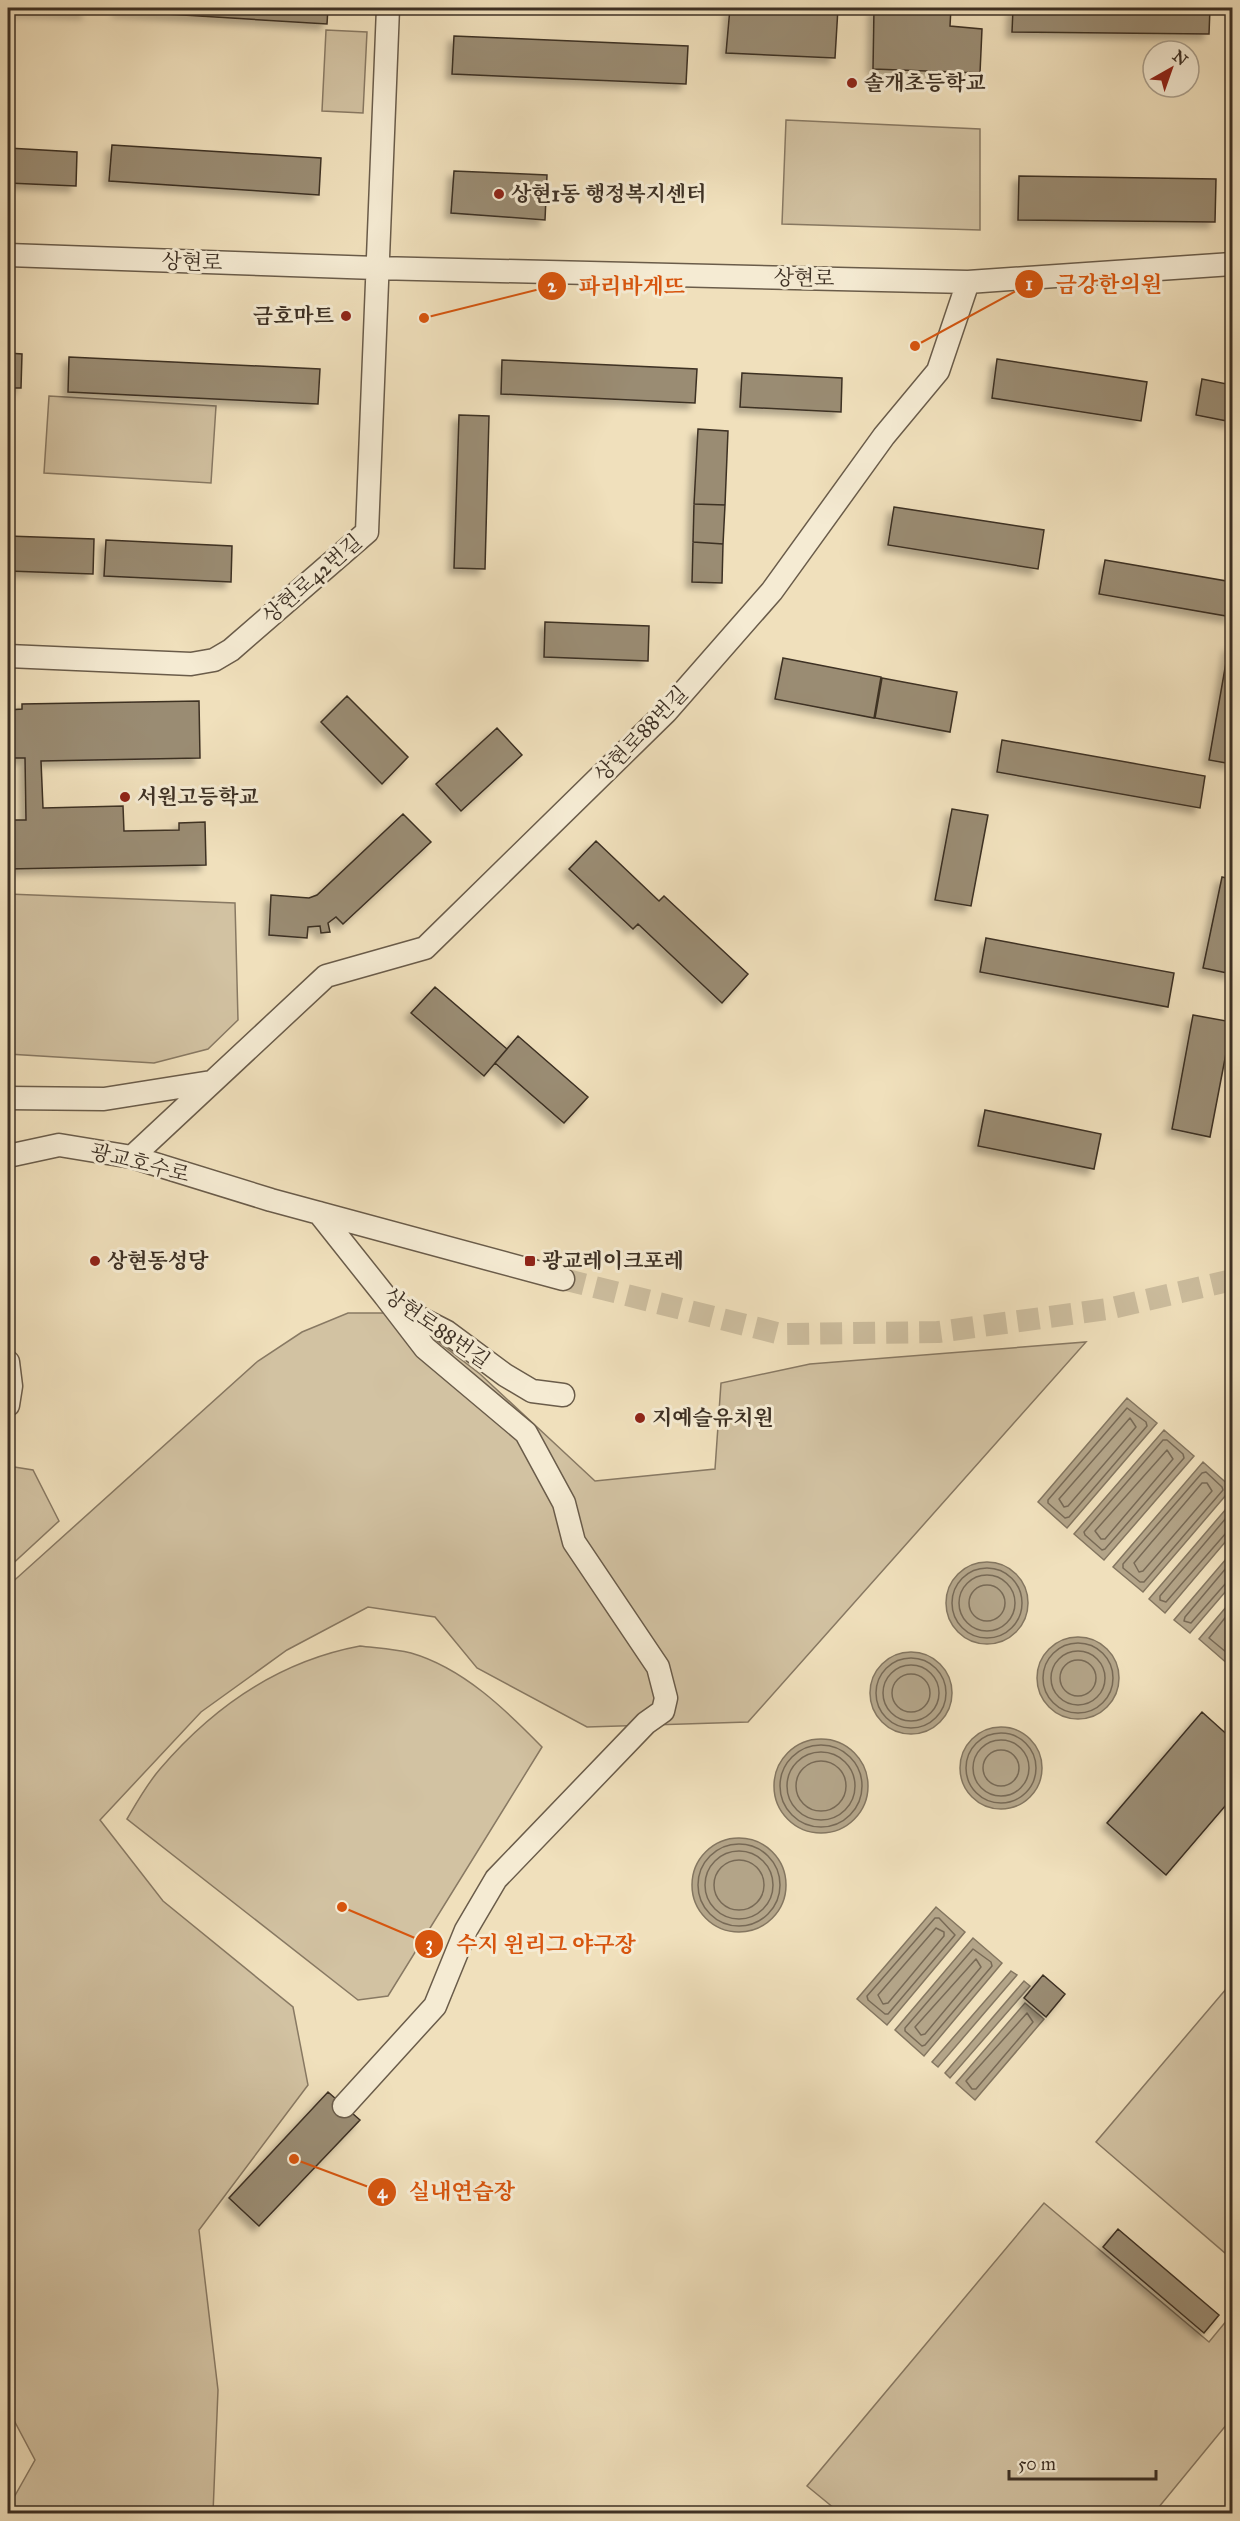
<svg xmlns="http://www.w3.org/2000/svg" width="1240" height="2521" viewBox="0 0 1240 2521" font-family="'IM FELL Great Primer','Noto Serif KR',serif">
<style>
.green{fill:#d2c2a2;stroke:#887963;stroke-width:1.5}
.water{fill:#b3a488;stroke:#847660;stroke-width:1.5}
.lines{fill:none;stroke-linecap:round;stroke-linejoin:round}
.shore{stroke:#786a56;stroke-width:1.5}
.building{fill:#9a8c73;stroke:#3d3024;stroke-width:1.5;filter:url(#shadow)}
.minor-tunnel{stroke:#ccbd9e;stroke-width:22;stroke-dasharray:22 11;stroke-linecap:butt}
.minor-casing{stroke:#6a5c4a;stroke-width:25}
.minor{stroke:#f5ebd3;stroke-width:22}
.poi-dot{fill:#8f2418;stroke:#f5ebd3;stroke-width:2}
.labels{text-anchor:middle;stroke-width:6;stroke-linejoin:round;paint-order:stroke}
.poi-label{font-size:21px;font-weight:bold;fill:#3d3024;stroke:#f5ebd3;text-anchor:start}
.street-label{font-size:21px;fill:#3d3024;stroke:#f5ebd3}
.leader{fill:none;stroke:#d7550e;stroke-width:2}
.callout-dot{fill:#d7550e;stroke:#f5ebd3;stroke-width:2}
.mark-label{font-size:18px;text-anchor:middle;font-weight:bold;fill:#fff}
.callout-label{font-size:22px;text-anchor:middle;font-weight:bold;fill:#d7550e;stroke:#f5ebd3;stroke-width:6;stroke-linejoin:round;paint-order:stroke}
</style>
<defs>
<filter id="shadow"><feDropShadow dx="-5.5" dy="5.5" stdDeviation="3" flood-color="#0004"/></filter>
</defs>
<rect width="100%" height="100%" fill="#f0e0bc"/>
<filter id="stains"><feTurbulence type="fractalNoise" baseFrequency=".00333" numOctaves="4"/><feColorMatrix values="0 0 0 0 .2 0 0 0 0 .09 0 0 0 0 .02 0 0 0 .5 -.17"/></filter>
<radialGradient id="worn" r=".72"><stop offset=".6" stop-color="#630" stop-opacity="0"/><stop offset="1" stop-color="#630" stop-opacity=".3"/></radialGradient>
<path class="green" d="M326,30L367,32L363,113L322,111Z
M786,120L980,129V230L782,224Z
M49,396L216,406L211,483L44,473Z
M8,894L235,903L238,1020L208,1049L154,1063L8,1054Z
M348,1313H389L432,1337L480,1374L595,1481L715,1469L721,1383L810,1364L1086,1342L748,1722L587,1727L477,1668L435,1617L368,1607L287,1650L201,1712L100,1820L163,1901L293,2007L308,2085L199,2230L218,2390L213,2513L8,2514V2508L35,2460L8,2409V1586L258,1361L302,1332Z
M8,1466L33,1470L59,1521L8,1568Z
M360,1646C376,1648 395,1649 411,1653C463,1668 506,1710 542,1747L388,1996L358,2000L127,1819C137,1802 147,1784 160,1769C213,1707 280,1661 360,1646Z
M1232,1982V2259L1096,2142Z
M1044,2203L1209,2342L1232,2314V2418L1154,2513H840L807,2486Z"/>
<path class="water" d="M1127,1398L1157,1423L1067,1528L1038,1502Z
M1164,1430L1194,1456L1104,1560L1074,1534Z
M1203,1462L1232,1488L1143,1592L1113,1567Z
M1232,1502V1534L1165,1613L1149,1599Z
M1232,1552V1584L1190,1633L1174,1620Z
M946 1603a41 41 0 1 1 82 0a41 41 0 1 1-82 0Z
M1232,1600V1661L1229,1665L1199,1639Z
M1037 1678a41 41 0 1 1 82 0a41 41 0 1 1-82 0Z
M870 1693a41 41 0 1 1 82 0a41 41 0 1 1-82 0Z
M960 1768a41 41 0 1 1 82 0a41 41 0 1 1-82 0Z
M774 1786a47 47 0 1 1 94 0a47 47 0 1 1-94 0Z
M692 1885a47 47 0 1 1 94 0a47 47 0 1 1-94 0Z
M936,1907L965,1932L887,2025L857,1999Z
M973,1938L1002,1963L924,2056L895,2030Z
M1011,1971L1017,1975L938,2067L932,2062Z
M1024,1981L1030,1986L950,2078L945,2073Z
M1025,2003L1044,2019L975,2100L956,2083Z"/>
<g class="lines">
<path class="shore" d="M1127,1408L1146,1422L1147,1426L1069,1517L1065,1518L1048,1503V1500Z
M1130,1418L1136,1427L1068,1506L1064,1507L1059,1499Z
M1163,1440H1167L1183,1454L1184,1458L1105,1549L1102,1550L1085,1535L1084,1532Z
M1167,1450L1173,1459L1105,1539H1101L1095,1531Z
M1206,1472L1222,1487L1223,1490L1144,1582H1140L1123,1568V1564L1202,1473Z
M1202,1483H1207L1212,1491L1143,1571L1139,1572L1134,1563Z
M1232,1511L1160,1596V1600L1166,1602L1226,1533L1232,1531
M1232,1561L1185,1617L1184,1621L1191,1623L1226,1583L1232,1581
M952 1603a35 35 0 1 1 70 0a35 35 0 1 1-70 0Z
M959 1603a28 28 0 1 1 56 0a28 28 0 1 1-56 0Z
M969 1603a18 18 0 1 1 36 0a18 18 0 1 1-36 0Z
M1232,1609L1209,1638L1232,1657
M1043 1678a35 35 0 1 1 70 0a35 35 0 1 1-70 0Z
M1051 1678a27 27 0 1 1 54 0a27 27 0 1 1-54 0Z
M876 1693a35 35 0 1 1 70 0a35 35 0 1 1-70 0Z
M1060 1678a18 18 0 1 1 36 0a18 18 0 1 1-36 0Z
M883 1693a28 28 0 1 1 56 0a28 28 0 1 1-56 0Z
M892 1693a19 19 0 1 1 38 0a19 19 0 1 1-38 0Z
M966 1768a35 35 0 1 1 70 0a35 35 0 1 1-70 0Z
M973 1768a28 28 0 1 1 56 0a28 28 0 1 1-56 0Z
M780 1786a41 41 0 1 1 82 0a41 41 0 1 1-82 0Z
M983 1768a18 18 0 1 1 36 0a18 18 0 1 1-36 0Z
M787 1786a34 34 0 1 1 68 0a34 34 0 1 1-68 0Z
M796 1786a25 25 0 1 1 50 0a25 25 0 1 1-50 0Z
M698 1885a41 41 0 1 1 82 0a41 41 0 1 1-82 0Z
M705 1885a34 34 0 1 1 68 0a34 34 0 1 1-68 0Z
M714 1885a25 25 0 1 1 50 0a25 25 0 1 1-50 0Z
M935,1918H939L955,1935L888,2014H885L868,2000L867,1996Z
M936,1928L944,1932V1936L888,2003L883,2004L878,1995Z
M973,1949L991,1962L992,1966L925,2045L922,2046L905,2031V2028Z
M976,1959L981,1967L925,2034L921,2035L915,2027Z
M1027,2013L1033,2022L976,2089H972L966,2081Z"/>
</g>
<path class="building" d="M8,8H87V13L8,10Z
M118,8H328L327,24L118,11Z
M730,8H838L835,58L726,53Z
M874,8H951L950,26L982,29L980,73L873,69Z
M1013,8H1210L1209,34L1012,32Z
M454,36L688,46L686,84L452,74Z
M112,145L321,158L319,195L109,181Z
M8,148L77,152L76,186L8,183Z
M454,171L547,175L545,220L451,213Z
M1019,176L1216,179L1215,222L1018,220Z
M8,353L22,354L21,388H8Z
M69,357L320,369L318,404L68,392Z
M997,359L1147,382L1141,421L992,398Z
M502,360L697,369L695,403L501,394Z
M742,373L842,378L841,412L740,407Z
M1202,379L1232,385V422L1196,415Z
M459,415L489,416L485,569L454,568Z
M698,429L728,431L725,505L694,504Z
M694,504L725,505L723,544L693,542Z
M894,507L1044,530L1038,569L888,545Z
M8,536L94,539L93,574L8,571Z
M106,540L232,546L231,582L104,576Z
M693,542L723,544L722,583L692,582Z
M1105,560L1232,582V617L1099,594Z
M545,622L649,626L648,661L544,657Z
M1229,645L1232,646V764L1209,760Z
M783,658L881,677L874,718L775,699Z
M882,678L957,692L950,732L875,718Z
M347,696L408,757L382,784L321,722Z
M199,701L200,758L41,761L43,808L123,806L124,831L179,830V823L205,822L206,865L8,869V820H26L25,758H8V710L22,709V704Z
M497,728L522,755L461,811L436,784Z
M1002,740L1205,776L1200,808L997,772Z
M952,809L988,815L971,906L935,900Z
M403,814L431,842L343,924L336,917L328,923L330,932L321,933L320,926L308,927L307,938L269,935L271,895L309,898L317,895Z
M596,841L659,901L664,896L748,974L722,1003L638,924L633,929L569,869Z
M1222,877L1232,879V974L1203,968Z
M986,938L1174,973L1168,1007L980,972Z
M435,987L507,1049L484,1076L411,1013Z
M1193,1015L1232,1022L1210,1137L1172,1129Z
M518,1036L588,1097L564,1123L495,1063Z
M985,1110L1101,1134L1094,1169L978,1146Z
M1202,1712L1232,1739V1798L1166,1875L1107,1823Z
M1043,1975L1065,1994L1046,2017L1024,1998Z
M328,2092L360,2120L259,2226L229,2198Z
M1118,2229L1219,2315L1204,2333L1103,2247Z"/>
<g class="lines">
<path class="minor-tunnel" d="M563,1279L781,1334L938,1332L1108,1309L1232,1280"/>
<g class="minor-casing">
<path id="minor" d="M8,255L376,268L968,282L1232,264
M8,656L191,664L214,660L231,650L367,532L388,8
M8,1098L104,1099L211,1082
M8,1156L59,1145L132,1157L271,1200L563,1279
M132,1157L326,976L425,948L666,712L772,591L884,436L938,371L968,282
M319,1213L385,1296L402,1309L447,1332L505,1375L532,1391L563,1395
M8,1362L11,1386L8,1405
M344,2106L435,2006L466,1930L496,1879L646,1723L663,1711L666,1698L658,1667L574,1542L564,1503L526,1433L425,1348L385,1296"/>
</g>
<use href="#minor" class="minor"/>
</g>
<g class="poi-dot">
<circle cx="852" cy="83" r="6"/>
<circle cx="499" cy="194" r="6"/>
<circle cx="346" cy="316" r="6"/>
<circle cx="125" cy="797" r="6"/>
<circle cx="95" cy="1261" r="6"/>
<rect x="524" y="1255" width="12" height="12" rx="3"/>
<circle cx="640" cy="1418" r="6"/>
</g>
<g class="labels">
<g class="poi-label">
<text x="864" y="90">솔개초등학교</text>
<text x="511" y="201">상현1동 행정복지센터</text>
<text x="334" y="323" text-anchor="end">금호마트</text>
<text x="137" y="804">서원고등학교</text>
<text x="107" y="1268">상현동성당</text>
<text x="542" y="1268">광교레이크포레</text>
<text x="652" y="1425">지예슬유치원</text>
</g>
<g class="street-label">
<text transform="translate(192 262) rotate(2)" y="7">상현로</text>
<text transform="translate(804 278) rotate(1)" y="7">상현로</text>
<text transform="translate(312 579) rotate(-41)" y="7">상현로42번길</text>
<text transform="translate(641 734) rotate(-46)" y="7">상현로88번길</text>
<text transform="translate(140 1163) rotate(14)" y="7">광교호수로</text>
<text transform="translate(437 1328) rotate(35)" y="7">상현로88번길</text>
</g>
</g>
<path class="leader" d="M915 346L1029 284M424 318L552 286M342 1907L429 1944M294 2159L382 2192"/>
<g class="callout-dot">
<circle cx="915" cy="346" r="6"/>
<circle cx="424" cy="318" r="6"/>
<circle cx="342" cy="1907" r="6"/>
<circle cx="294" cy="2159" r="6"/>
<circle cx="1029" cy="284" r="15"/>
<circle cx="552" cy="286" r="15"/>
<circle cx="429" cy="1944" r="15"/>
<circle cx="382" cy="2192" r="15"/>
</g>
<g class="mark-label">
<text x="1029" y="290">1</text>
<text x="552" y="292">2</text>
<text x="429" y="1950">3</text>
<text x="382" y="2198">4</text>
</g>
<g class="callout-label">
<text x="1109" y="292">금강한의원</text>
<text x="632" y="294">파리바게뜨</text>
<text x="546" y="1952">수지 윈리그 야구장</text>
<text x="462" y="2199">실내연습장</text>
</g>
<rect width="1240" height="2521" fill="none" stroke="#f0e0bc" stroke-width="30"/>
<rect x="9" y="9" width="1222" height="2503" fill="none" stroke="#3d3024" stroke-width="3"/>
<rect x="15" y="15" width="1210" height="2491" fill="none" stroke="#3d3024" stroke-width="1.5"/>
<g transform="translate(1171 69) rotate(40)"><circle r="28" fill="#f5ebd3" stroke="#aba08d" stroke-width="1.5"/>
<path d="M0-4.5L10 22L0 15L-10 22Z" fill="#8f2418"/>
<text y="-9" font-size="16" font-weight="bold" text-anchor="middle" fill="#3d3024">N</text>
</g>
<path d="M1009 2470v9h147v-9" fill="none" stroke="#3d3024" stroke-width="3"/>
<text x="1018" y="2470" font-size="18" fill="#3d3024" stroke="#f5ebd3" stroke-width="4.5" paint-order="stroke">50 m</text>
<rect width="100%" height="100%" filter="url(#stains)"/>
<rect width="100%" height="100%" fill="url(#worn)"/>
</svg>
